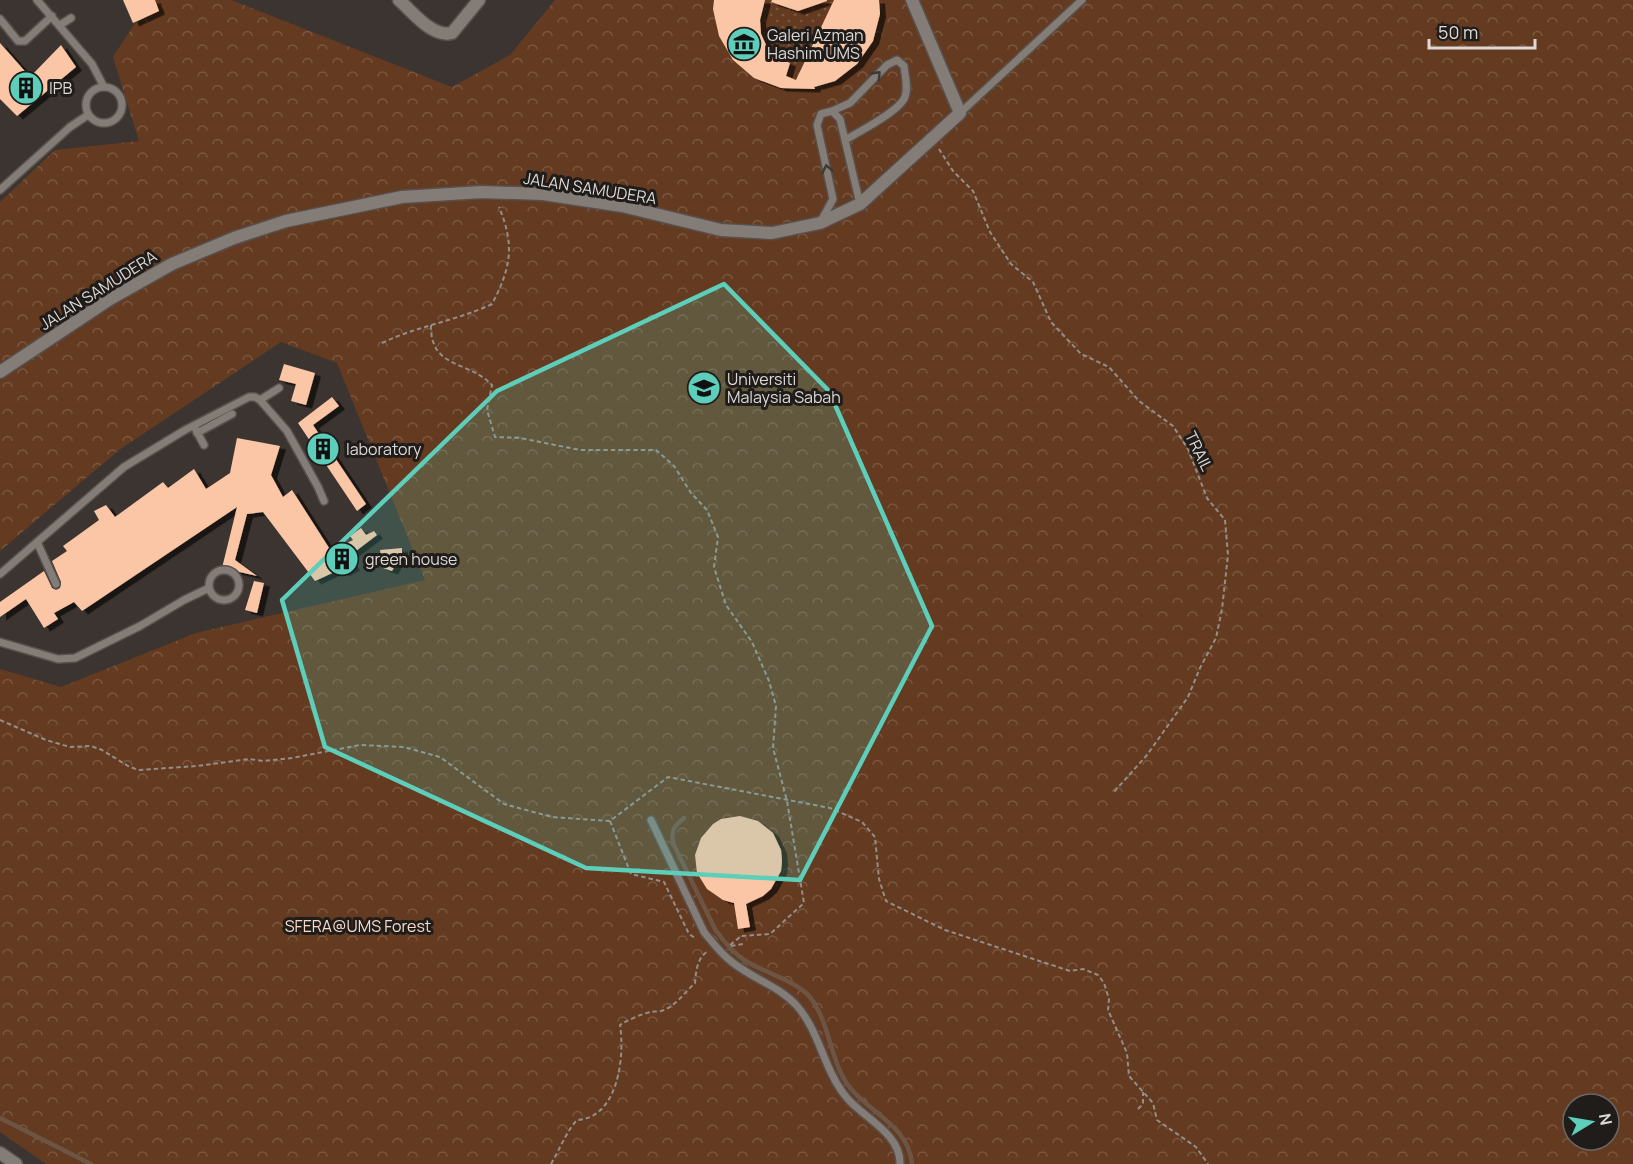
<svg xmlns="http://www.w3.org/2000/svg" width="1633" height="1164" viewBox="0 0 1633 1164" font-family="Manrope,sans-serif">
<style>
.forest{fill:url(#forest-crowns);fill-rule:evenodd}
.garden{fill:url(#garden-dots)}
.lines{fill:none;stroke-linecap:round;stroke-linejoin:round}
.stream{stroke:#6d5545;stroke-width:4.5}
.building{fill:#fbc6a6;filter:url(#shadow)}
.lane-casing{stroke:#57504d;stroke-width:10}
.street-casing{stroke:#57504d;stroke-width:15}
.path{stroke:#948e8b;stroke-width:2;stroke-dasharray:4.5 3;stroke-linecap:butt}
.lane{stroke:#847c77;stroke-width:7}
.street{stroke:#847c77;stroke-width:12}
.oneway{stroke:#3d3936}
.marked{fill:#5cceba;fill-opacity:0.2;stroke:#5cceba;stroke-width:4.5;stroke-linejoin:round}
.labels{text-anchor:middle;stroke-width:6;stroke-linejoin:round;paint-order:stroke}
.poi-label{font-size:16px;fill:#ded9d7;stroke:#1f1c1a;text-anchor:start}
.street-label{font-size:16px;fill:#ded9d7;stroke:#1f1c1a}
.park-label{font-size:16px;fill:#f7d9c7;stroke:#1f1c1a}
</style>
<defs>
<pattern id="forest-crowns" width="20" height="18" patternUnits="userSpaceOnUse" patternTransform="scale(1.5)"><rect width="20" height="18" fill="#643b20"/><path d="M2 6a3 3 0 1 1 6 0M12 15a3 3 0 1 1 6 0" fill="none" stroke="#7a5740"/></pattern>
<pattern id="garden-dots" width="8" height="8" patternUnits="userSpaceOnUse" patternTransform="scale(1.5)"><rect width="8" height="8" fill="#643b20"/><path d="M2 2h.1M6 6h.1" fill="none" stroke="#7a5740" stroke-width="1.8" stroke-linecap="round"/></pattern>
<filter id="shadow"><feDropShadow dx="6" dy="3.5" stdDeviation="0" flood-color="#0009"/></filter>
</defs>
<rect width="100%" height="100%" fill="#3b3430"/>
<path class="forest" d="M150,0H231L452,87L510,55L555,0H1633V1164H46L0,1132V669L61,687L196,633L425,580L337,363L281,342L119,450L0,551V202L55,150L139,141L113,57ZM1573,1104H1609V1140H1573Z"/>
<path class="garden" d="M767,0H790L795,10L801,11L806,8L809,0H833L838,9L822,24L804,64C769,66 749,28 767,0Z"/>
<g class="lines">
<path class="stream" d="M684,818C674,826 671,830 673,843L716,931
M717,932C725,943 734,954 746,961C765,973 789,978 806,993C829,1015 829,1059 848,1085C868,1113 909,1125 912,1164
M0,1118L91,1164"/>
</g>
<path class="building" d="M123,0H155L159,11L133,23Z
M714,0H765L760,20L761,34L767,47L776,57L790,63L786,76L796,80L834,0H879L880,14L873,41L857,64L835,81L814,87L815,89L781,88L754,78L733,60L719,36L713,9Z
M772,0H827V1L798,11L771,2Z
M0,43L30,77L61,45L76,67L17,116L0,99Z
M284,364L315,373L306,405L291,401L296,384L279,380Z
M332,397L339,406L313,425L366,504L357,511L298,423Z
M237,438L280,446L271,475L283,497L292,490L331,551L353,540L350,536L361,528L366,535L374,531L377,535L348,557L354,567L343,573L341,569L315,581L263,512L247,514L235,560L257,576L222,568L237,507L82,611L74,602L54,613L58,619L44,628L26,599L0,617V602L44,571L52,588L56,590L60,588L61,582L52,561L67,551L63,546L99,520L94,511L106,505L115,517L163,482L168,488L194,469L206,489L230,473Z
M402,548V564H396L392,571L383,568L380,550Z
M254,581L264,583L257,613L245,610Z
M740,816L758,821L773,833L781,850L782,861L781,871L771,889L763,896L746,904L750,927L738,929L734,903L723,900L707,889L697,873L695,855L701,838L713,824L721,819Z"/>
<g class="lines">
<g class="lane-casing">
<path id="lane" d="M37,0L92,64L104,87
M0,19L18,41H25L52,16
M60,25L71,18
M86 105a18 18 0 1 1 36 0a18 18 0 1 1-36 0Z
M832,111L850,103L887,65L897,60L904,66C905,76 909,90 904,99C896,113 859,132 845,140
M960,113L1082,0
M0,190L70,127L88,115
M821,221L833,199L817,125L821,114L832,111L840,119L860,204
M260,400L279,388
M196,430L204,445
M197,433L232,414
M37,542L56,584
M209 585a15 15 0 1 1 30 0a15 15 0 1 1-30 0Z
M0,574L124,467L185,430L249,397H255L260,400L287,431L318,487L324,501
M0,642L58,659L75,658L140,626L184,600L209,588
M651,820L704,932C713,943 721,954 732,962C753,979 779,986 797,1006C820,1032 824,1071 847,1098C864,1118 901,1134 900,1164"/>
</g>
<g class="street-casing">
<path id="street" d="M399,0C413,12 432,38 452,33L479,0
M0,372L110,299L172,264L234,238L286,221L402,197L482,192L543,194L622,206L721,230L772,233L820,223L860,204L960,113L912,0
M0,1153L16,1164"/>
</g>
<path class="path" d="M939,149L953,171L973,191L990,232L1011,264L1033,282L1051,322L1081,354L1109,367L1139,401L1173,426L1188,449L1207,498L1225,520L1228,555L1222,609L1216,638L1200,668L1188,697L1147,755L1113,793
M431,325C430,369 468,360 492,385L487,410L495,437L520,438L580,450H656L674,466L691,493L707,510L718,537L714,567L726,605L752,642L769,681L776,706L773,748L787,801L804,903L770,934L741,936L729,946
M382,343C417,326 456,321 492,304C511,268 515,245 499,207
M0,720L46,740L70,747L91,746L102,750L128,766L138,770L197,766L249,759L263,761L292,758L360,745L404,747L440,757L504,804L552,817L610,821L668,777L830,808L862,822L875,837L879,879L886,901L945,930L1070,971L1083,969L1098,975L1104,983L1109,999L1108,1010L1127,1053L1129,1076L1153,1103L1157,1120L1196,1147L1208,1164
M610,821L631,874L664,882L689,934L695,938
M731,946L743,944
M1138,1109L1143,1104V1092
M551,1164C560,1149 566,1132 577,1120C618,1118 625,1057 620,1025C626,1021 643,1013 651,1012C654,1011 657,1012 661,1011C674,1008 685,992 695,983C696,971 697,958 708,951"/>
<use href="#lane" class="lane"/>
<use href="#street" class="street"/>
</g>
<defs><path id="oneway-chevron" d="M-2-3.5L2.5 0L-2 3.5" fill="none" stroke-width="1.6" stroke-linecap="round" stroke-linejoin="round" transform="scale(1.5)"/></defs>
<g class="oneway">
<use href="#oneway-chevron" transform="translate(877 75) rotate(-46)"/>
<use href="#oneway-chevron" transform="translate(827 169) rotate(-102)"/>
</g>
<path class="marked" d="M724,284L829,391L932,626L800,880L586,868L325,747L282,600L497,391Z"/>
<defs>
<g id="museum-disc" transform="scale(1.725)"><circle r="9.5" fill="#5cceba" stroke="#1f1c1a"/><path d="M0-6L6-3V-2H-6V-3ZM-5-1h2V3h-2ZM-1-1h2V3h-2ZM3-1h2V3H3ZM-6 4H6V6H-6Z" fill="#111"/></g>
<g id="building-disc" transform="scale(1.725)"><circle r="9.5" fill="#5cceba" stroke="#1f1c1a"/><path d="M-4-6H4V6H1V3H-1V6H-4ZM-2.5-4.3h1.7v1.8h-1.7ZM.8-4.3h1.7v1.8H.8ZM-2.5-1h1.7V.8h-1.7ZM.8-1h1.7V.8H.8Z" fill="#111"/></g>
<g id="university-disc" transform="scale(1.725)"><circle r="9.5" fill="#5cceba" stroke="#1f1c1a"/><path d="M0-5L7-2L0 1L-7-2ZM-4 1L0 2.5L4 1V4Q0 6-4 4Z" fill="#111"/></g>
</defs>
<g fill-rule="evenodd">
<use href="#museum-disc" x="744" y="44"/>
<use href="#building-disc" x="26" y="88"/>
<use href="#university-disc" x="704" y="388"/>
<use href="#building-disc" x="323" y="449"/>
<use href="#building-disc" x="342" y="559"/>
</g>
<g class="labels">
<g class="poi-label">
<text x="767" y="41">Galeri Azman<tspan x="767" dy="18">Hashim UMS</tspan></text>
<text x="49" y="94">IPB</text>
<text x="727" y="385">Universiti<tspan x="727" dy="18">Malaysia Sabah</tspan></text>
<text x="346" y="455">laboratory</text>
<text x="365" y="565">green house</text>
</g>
<g class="street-label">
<text transform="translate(590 188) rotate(9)" y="6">JALAN SAMUDERA</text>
<text transform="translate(98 290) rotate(-32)" y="6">JALAN SAMUDERA</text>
<text transform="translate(1199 451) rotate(64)" y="6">TRAIL</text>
</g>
<g class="park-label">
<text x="358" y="932">SFERA@UMS Forest</text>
</g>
</g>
<g transform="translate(1591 1122) rotate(79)"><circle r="28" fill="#1f1c1a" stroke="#6b6866" stroke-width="1.5"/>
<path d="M0-4.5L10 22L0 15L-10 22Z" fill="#5cceba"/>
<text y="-9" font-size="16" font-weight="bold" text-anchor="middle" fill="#ded9d7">N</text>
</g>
<path d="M1429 39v9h106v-9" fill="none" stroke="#ded9d7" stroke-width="3"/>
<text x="1438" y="39" font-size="18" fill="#ded9d7" stroke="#1f1c1a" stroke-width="4.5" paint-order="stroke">50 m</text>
</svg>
